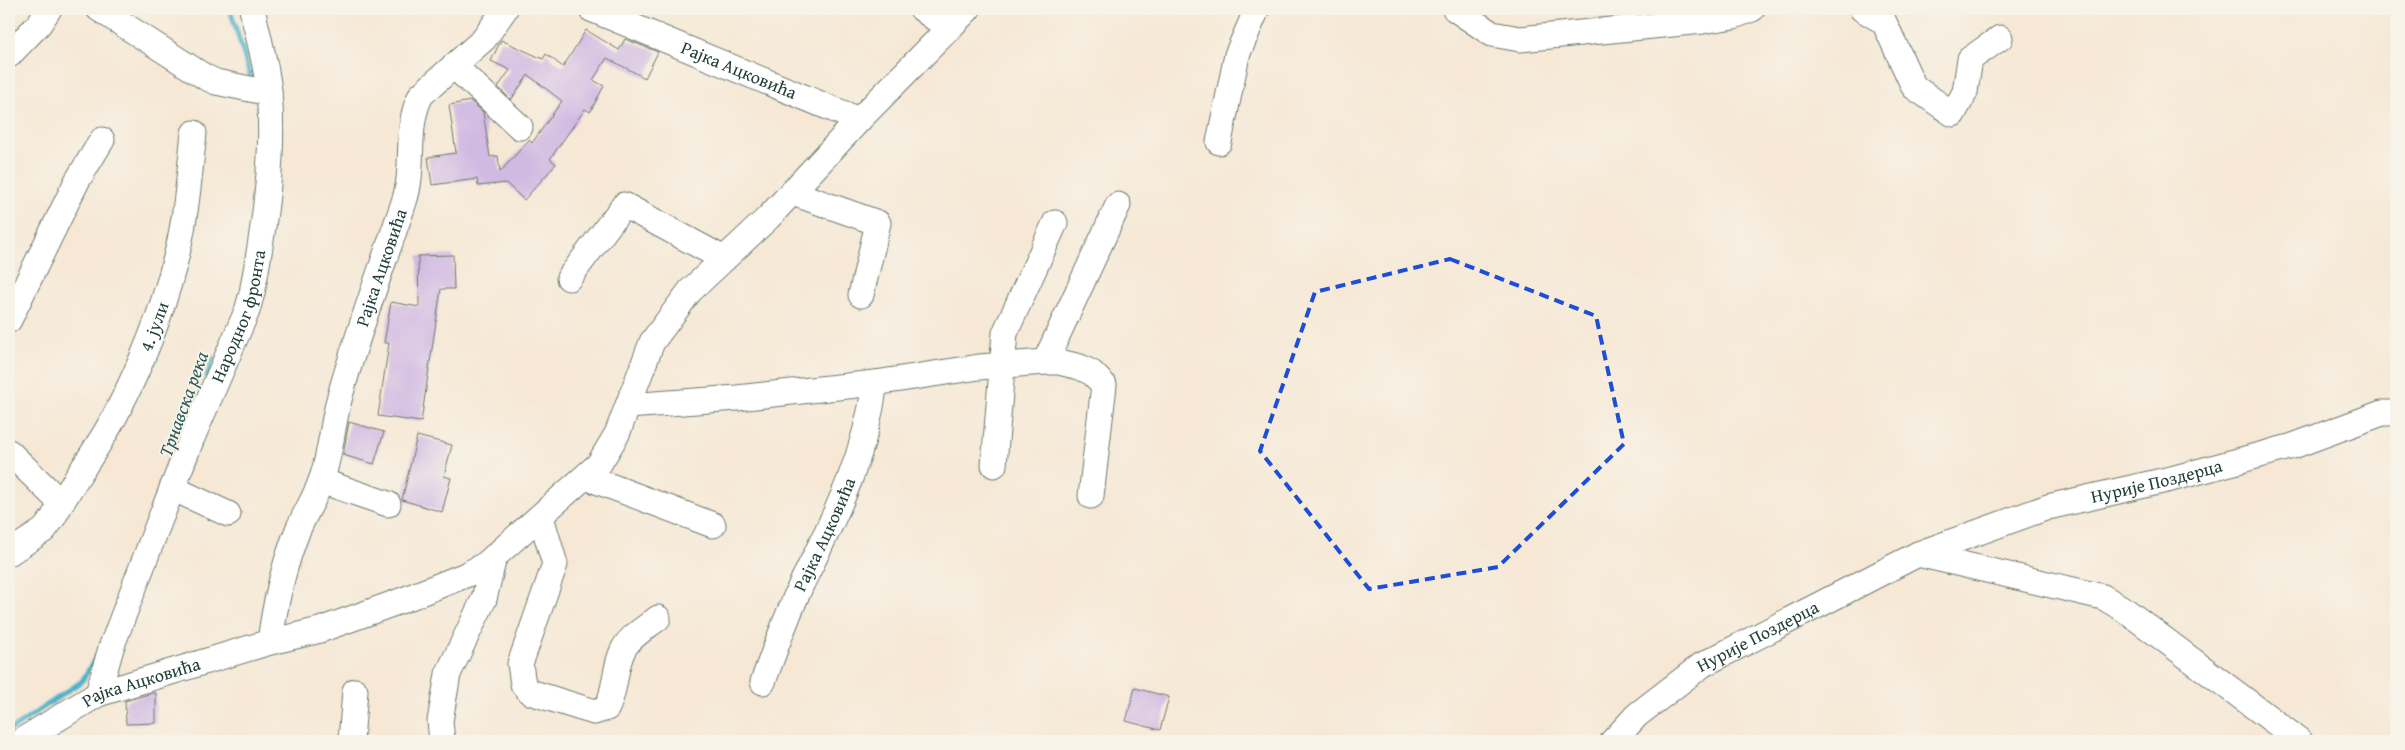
<svg xmlns="http://www.w3.org/2000/svg" width="2405" height="750" viewBox="0 0 2405 750" font-family="'Gentium Book Plus',serif">
<style>
.lines{fill:none;stroke-linecap:round;stroke-linejoin:round}
.stream{stroke:#4bb2ca;stroke-width:5}
.building{fill:#d0b9e2}
.minor-casing{stroke:#6a796c;stroke-width:27}
.minor{stroke:#fff;stroke-width:25}
.marked{fill:none;stroke:#1d4ed8;stroke-width:4;stroke-dasharray:10 6;stroke-linejoin:round}
.labels{text-anchor:middle;stroke-width:4;stroke-linejoin:round;paint-order:stroke}
.street-label{font-size:18px;fill:#1f3d34;stroke:#f7f3e8}
.water-label{font-size:19px;font-style:italic;fill:#2a5a5a;stroke:#f7f3e8}
</style>
<rect width="100%" height="100%" fill="#f7f3e8"/>
<filter id="ink" filterUnits="userSpaceOnUse"><feTurbulence type="fractalNoise" baseFrequency=".02" numOctaves="2"/><feDisplacementMap in="SourceGraphic" scale="10" xChannelSelector="R" yChannelSelector="G"/><feConvolveMatrix kernelMatrix="1 2 1 2 8 2 1 2 1" color-interpolation-filters="sRGB"/></filter>
<filter id="wash" filterUnits="userSpaceOnUse"><feTurbulence type="fractalNoise" baseFrequency=".0096" numOctaves="4" result="noise"/><feDisplacementMap in="SourceGraphic" scale="20" xChannelSelector="R" yChannelSelector="G"/><feGaussianBlur stdDeviation="1.12" result="paint"/><feColorMatrix in="noise" values="0 0 0 0 0 0 0 0 0 0 0 0 0 0 0 0 0 1.4 0 .05"/><feComposite in="paint" operator="in"/></filter>
<g filter="url(#wash)">
<rect width="100%" height="100%" fill="#f6e8d5"/>
<g class="lines">
<path class="stream" d="M230,9L252,82
M207,376L214,358
M9,731L82,681L97,655"/>
</g>
<g id="blocks">
<path class="building" d="M586,30L619,50L625,39L658,52L645,78L607,58L593,80L604,86L590,112L585,109L550,159L556,164L524,200L506,183L478,186L477,179L432,185L428,157L456,153L449,105L471,101L483,112L490,157L498,156L500,172L529,140L532,143L562,101L528,75L511,100L498,87L510,70L491,61L501,40L543,59L546,54L563,67Z
M453,255L454,289H441L421,422L378,416L389,343H384L391,302L419,307L418,256Z
M349,422L384,432L374,464L343,455Z
M417,436L452,445L444,476L451,478L442,512L402,500Z
M1135,688L1169,697L1160,730L1126,721Z
M152,693H156V723L126,724L125,701Z"/>
</g>
</g>
<g filter="url(#ink)">
<use href="#blocks" fill-opacity="0" stroke="#6a796c" stroke-width="1"/>
<g class="lines">
<g class="minor-casing">
<g id="minor">
<path d="M99,9L205,77L216,82L269,93"/>
<path id="s1" d="M591,9L859,120"/>
<path d="M922,9L948,28"/>
<path d="M1455,9L1492,34L1520,39L1703,21L1734,16L1752,9"/>
<path d="M1862,9L1884,22L1914,87L1953,114L1965,92L1970,59L2000,38"/>
<path d="M9,55L39,24L49,9"/>
<path d="M455,67L520,127"/>
<path d="M1219,142L1237,55L1257,9"/>
<path d="M793,193L878,223L861,295"/>
<path d="M569,278L624,205L724,259"/>
<path d="M9,320L77,181L102,140"/>
<path d="M1045,362L1118,205"/>
<path d="M628,406L737,398L875,383L979,367L1045,362H1059L1080,367L1092,373L1104,385L1091,496"/>
<path d="M9,452L61,503"/>
<path d="M994,465L1005,333L1055,223"/>
<path d="M586,477L713,525"/>
<path d="M321,481L388,504"/>
<path d="M172,488L228,514"/>
<path d="M541,517L555,564L520,664L523,684L530,692L594,712L607,708C616,690 614,668 623,650C629,637 647,627 658,618"/>
<path id="s2" d="M9,553L44,530L53,518C72,482 97,450 116,414C140,367 161,316 174,265C186,222 189,177 194,133"/>
<path d="M1918,554L2103,597L2125,610L2300,741"/>
<path id="s3" d="M270,642C275,603 283,568 297,532C304,515 315,498 321,481C331,454 332,424 340,396C358,331 382,267 404,202C416,167 404,128 421,95L484,39L505,9"/>
<path id="s4" d="M763,682C775,649 787,615 802,583C835,516 865,458 875,383"/>
<path id="s5" d="M98,694L111,648L159,522L192,438L247,311L252,293C264,228 275,157 269,91C266,63 258,36 252,9"/>
<path id="s6" d="M21,741L98,694L270,642L320,630L403,600L468,574L486,564L599,464L617,434L652,342L690,291L768,218L859,120L968,9"/>
<path d="M351,741L355,691"/>
<path d="M442,741L440,721L448,674L484,599L494,557"/>
<path id="s7" d="M1613,741L1637,715L1702,665L1918,554L2048,507L2171,479L2293,446L2382,413H2396"/>
</g>
</g>
<use href="#minor" class="minor"/>
</g>
</g>
<path class="marked" d="M1450,259L1596,316L1624,444L1498,567L1369,589L1260,451L1315,292Z"/>
<g class="labels">
<g class="street-label">
<text dy="6" stroke="none"><textPath href="#s1" startOffset="160">Рајка Ацковића</textPath></text>
<text dy="6" stroke="none"><textPath href="#s3" startOffset="392">Рајка Ацковића</textPath></text>
<text dy="6" stroke="none"><textPath href="#s5" startOffset="404">Народног фронта</textPath></text>
<text dy="6" stroke="none"><textPath href="#s2" startOffset="274">4. јули</textPath></text>
<text dy="6" stroke="none"><textPath href="#s7" startOffset="610">Нурије Поздерца</textPath></text>
<text dy="6" stroke="none"><textPath href="#s4" startOffset="160">Рајка Ацковића</textPath></text>
<text dy="6" stroke="none"><textPath href="#s7" startOffset="180">Нурије Поздерца</textPath></text>
<text dy="6" stroke="none"><textPath href="#s6" startOffset="135">Рајка Ацковића</textPath></text>
</g>
<g class="water-label">
<text transform="translate(183 404) rotate(-70)" y="7">Трнавска река</text>
</g>
</g>
<rect width="2405" height="750" fill="none" stroke="#f7f3e8" stroke-width="30"/>
</svg>
